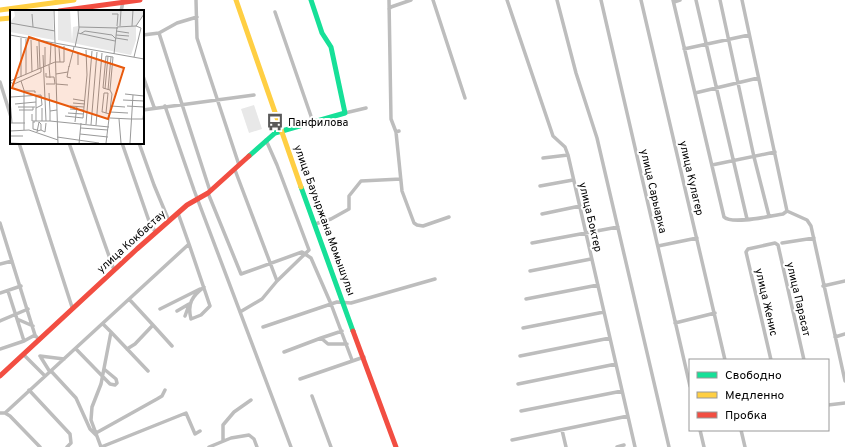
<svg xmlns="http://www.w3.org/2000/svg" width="845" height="447" viewBox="0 0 845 447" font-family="Overpass,sans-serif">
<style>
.pitch{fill:#e8e8e8}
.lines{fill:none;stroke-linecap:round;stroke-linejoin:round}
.street{stroke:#bdbdbd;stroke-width:3.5}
.fast{stroke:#16e098;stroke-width:5}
.slow{stroke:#ffcf43;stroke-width:5}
.jam{stroke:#f24e42;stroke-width:5}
.labels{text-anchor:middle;stroke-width:4;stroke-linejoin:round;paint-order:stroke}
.poi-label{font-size:11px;fill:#000;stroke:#fff;text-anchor:start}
.street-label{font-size:11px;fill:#000;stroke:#fff}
.inset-road{fill:none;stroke:#999;stroke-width:1}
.view{fill:#e8590c;fill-opacity:0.15;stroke:#e8590c;stroke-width:2}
.inset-edge{fill:none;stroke:#000;stroke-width:2}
</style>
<rect width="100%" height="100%" fill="#fff"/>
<path class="pitch" d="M254,105L262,129L249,133L241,109Z"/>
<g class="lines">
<path class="street" d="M196,0L197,38L239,165
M389,0L391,119L396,132L399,131
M433,0L465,98
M507,0L553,136L565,147L568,155L635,447
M557,0L576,73L597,138L669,447
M601,0L690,386
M641,0L725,360
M673,0L724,217C732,225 770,216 783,214L787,211
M696,0L747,219
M720,0L754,157L769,216
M742,0L787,211
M674,2L680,0
M389,9L391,7L411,0
M121,11L123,2
M275,12L313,122
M159,33L210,191
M143,35L159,33L177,23L197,17
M684,49L749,35
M143,76L154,107
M0,82L11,117
M695,93L758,78
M165,106L194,190L291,447
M143,110L254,95
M345,113L366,108
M396,132L402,191L414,223L417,225L423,226L449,217
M19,143L72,307
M69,143L114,270
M122,143L149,221L156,233
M139,143L154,185L169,221
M543,158L568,155
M712,165L775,152
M235,170L277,281
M540,186L573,180
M208,193L241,274L302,252L311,258L331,304L263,327
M787,211L807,220L811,226L845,381
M542,214L580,206
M0,223L35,335L39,340
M315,224L331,219L349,209V196L361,181L401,179
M532,243L618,227
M782,243L814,238
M189,244L210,306L201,315L191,319C187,304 192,296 204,287
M658,246L697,238
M0,264L12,261
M530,271L591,259
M823,286L845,281
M8,291L17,319L33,326
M0,293L21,286
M129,299L153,325
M526,299L598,285
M160,309L200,289
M177,311L189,304
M240,312L262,299L277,281L309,250L277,165L266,140
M185,316L189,305
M17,319L24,341
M0,321L28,309
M675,323L715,313
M523,328L604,312
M111,332L148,371
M835,337L845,334
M321,338L342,331
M0,349L24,341L35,335
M76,349L110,384L115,385L117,383L116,379L104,369
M127,349L135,344L153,325L172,346
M284,352L321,338L328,344H347
M23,354L45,376
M40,356L64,359
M40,356L50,372
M520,356L610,338
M352,360L331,304L337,302L351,303L435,279
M771,360L746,252L748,249L775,243L778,245L804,360
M51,371L76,398L90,429L96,435
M300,379L364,357
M518,384L616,364
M29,390L70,434L71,443L67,447
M312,396L331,447
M828,405L845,403
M521,411L622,391
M0,413H5L189,244L178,213
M5,413L10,416L40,447
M562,430L566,447
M700,430L704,447
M741,430L745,447
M96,433L157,399L162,396L165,390
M512,440L628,416
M223,441V425L234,412L251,400
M101,447L91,420L92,407L101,384L111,332L103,324
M101,447L186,413L195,434L200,431
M209,447L231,438L249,435L254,439L257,447
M617,447L624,445"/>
<path class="fast" d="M249,156L275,133L345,113L331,47L322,33L311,0
M301,187L353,331"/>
<path class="slow" d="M236,0L301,187
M0,10L74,0
M0,19L11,18"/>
<path class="jam" d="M59,11L140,0
M353,331L396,447
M0,376L137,249L187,205L208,193L249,156"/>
</g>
<defs>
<g id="bus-bare" transform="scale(1.38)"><path d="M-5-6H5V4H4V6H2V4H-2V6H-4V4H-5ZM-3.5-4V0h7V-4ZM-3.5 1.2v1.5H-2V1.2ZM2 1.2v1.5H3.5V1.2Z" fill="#595959" stroke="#fff" stroke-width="2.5" paint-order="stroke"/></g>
</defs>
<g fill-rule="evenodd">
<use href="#bus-bare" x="275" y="122"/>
</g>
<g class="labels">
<g class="poi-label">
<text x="288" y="126">Панфилова</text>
</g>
<g class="street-label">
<text transform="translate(692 178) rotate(77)" y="4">улица Кулагер</text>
<text transform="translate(654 191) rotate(77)" y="4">улица Сарыарка</text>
<text transform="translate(591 217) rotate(77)" y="4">улица Боктер</text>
<text transform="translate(325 220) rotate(70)" y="4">улица Бауыржана Момышулы</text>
<text transform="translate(131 241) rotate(-42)" y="4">улица Кокбастау</text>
<text transform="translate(799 299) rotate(77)" y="4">улица Парасат</text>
<text transform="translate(767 302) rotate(77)" y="4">улица Женис</text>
</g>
</g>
<g transform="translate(10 10)">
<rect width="134" height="134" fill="#fff"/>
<path d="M4,0H43L44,30L0,22L1,11L5,6ZM48,0H60L62,31L63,17L68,16V0H134V4L126,16V30L121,45L48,30Z" fill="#e8e8e8"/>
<path class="inset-road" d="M44,0L45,33M22,4L23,17M102,4H108L107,16M0,13L45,21M110,16L111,0M122,16L123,0M69,17L108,18M106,21L119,23M68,23L105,31M70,24L75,21L102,25L106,29M0,25L134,49M106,25L119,26M106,28L118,30M21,30L22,62M29,31L30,58M45,34L48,134M27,36L28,59M35,37V56M65,37L69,18L68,0M49,38L50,52M104,44L107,17L126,16L134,4M33,45L36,111M96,46L103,47L100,80L102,84M96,46L93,78L100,80M124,47L131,18L126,16M40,54L41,33M39,55L40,68M68,55V42M59,56L57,67L61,68M59,57L64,37M36,63V67H44L45,74H36M16,64V29M46,64L58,62M11,67V28M0,71L45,52H54V36M11,71L14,80V120M0,72L4,74L20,67L31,62V58M46,74L58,75M95,79L98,46M98,80L101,47M14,81H25V83M39,83L40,101M115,84L134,86M26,86V111M1,87L31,85L32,95L26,98M63,89L75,91M0,90L2,113M113,90L134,91M63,93L75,94M5,94L26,92M60,96L74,97M101,96L115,97M117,96L134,97M8,97H25M32,98V111M60,99L73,100M9,100H23V97M100,102L118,103M58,103L73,104M96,103L98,83H94L92,102H93L96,103L100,104M22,104V111H40V101L47,100M55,106L73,108L77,65L76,40M100,108L121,109M109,109L111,133M122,109H133L134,100M40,111L99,117M25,112H23V119L27,120M65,112L67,96M1,113H15M76,114L82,41M81,115L87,42M86,115L92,43M71,118L98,120M31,120L35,122L36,113M0,121L19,120L48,130M27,122L29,112L31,114V120L27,121M70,124L98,127M0,126H13M47,127L89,133M0,133L19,134M96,133L102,84M120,133L123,85M69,134L71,113M89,134H134"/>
<path class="view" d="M19,27L114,58L98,109L2,78Z"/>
<rect width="134" height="134" class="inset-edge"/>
</g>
<rect x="689" y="359" width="140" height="72" fill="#ffffff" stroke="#999999"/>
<rect x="697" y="372" width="20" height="6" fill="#16e098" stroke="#999999"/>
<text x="725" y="379" font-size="12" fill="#000000">Свободно</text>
<rect x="697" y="392" width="20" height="6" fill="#ffcf43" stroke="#999999"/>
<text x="725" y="399" font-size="12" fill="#000000">Медленно</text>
<rect x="697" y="412" width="20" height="6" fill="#f24e42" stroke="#999999"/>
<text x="725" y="419" font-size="12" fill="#000000">Пробка</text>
</svg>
